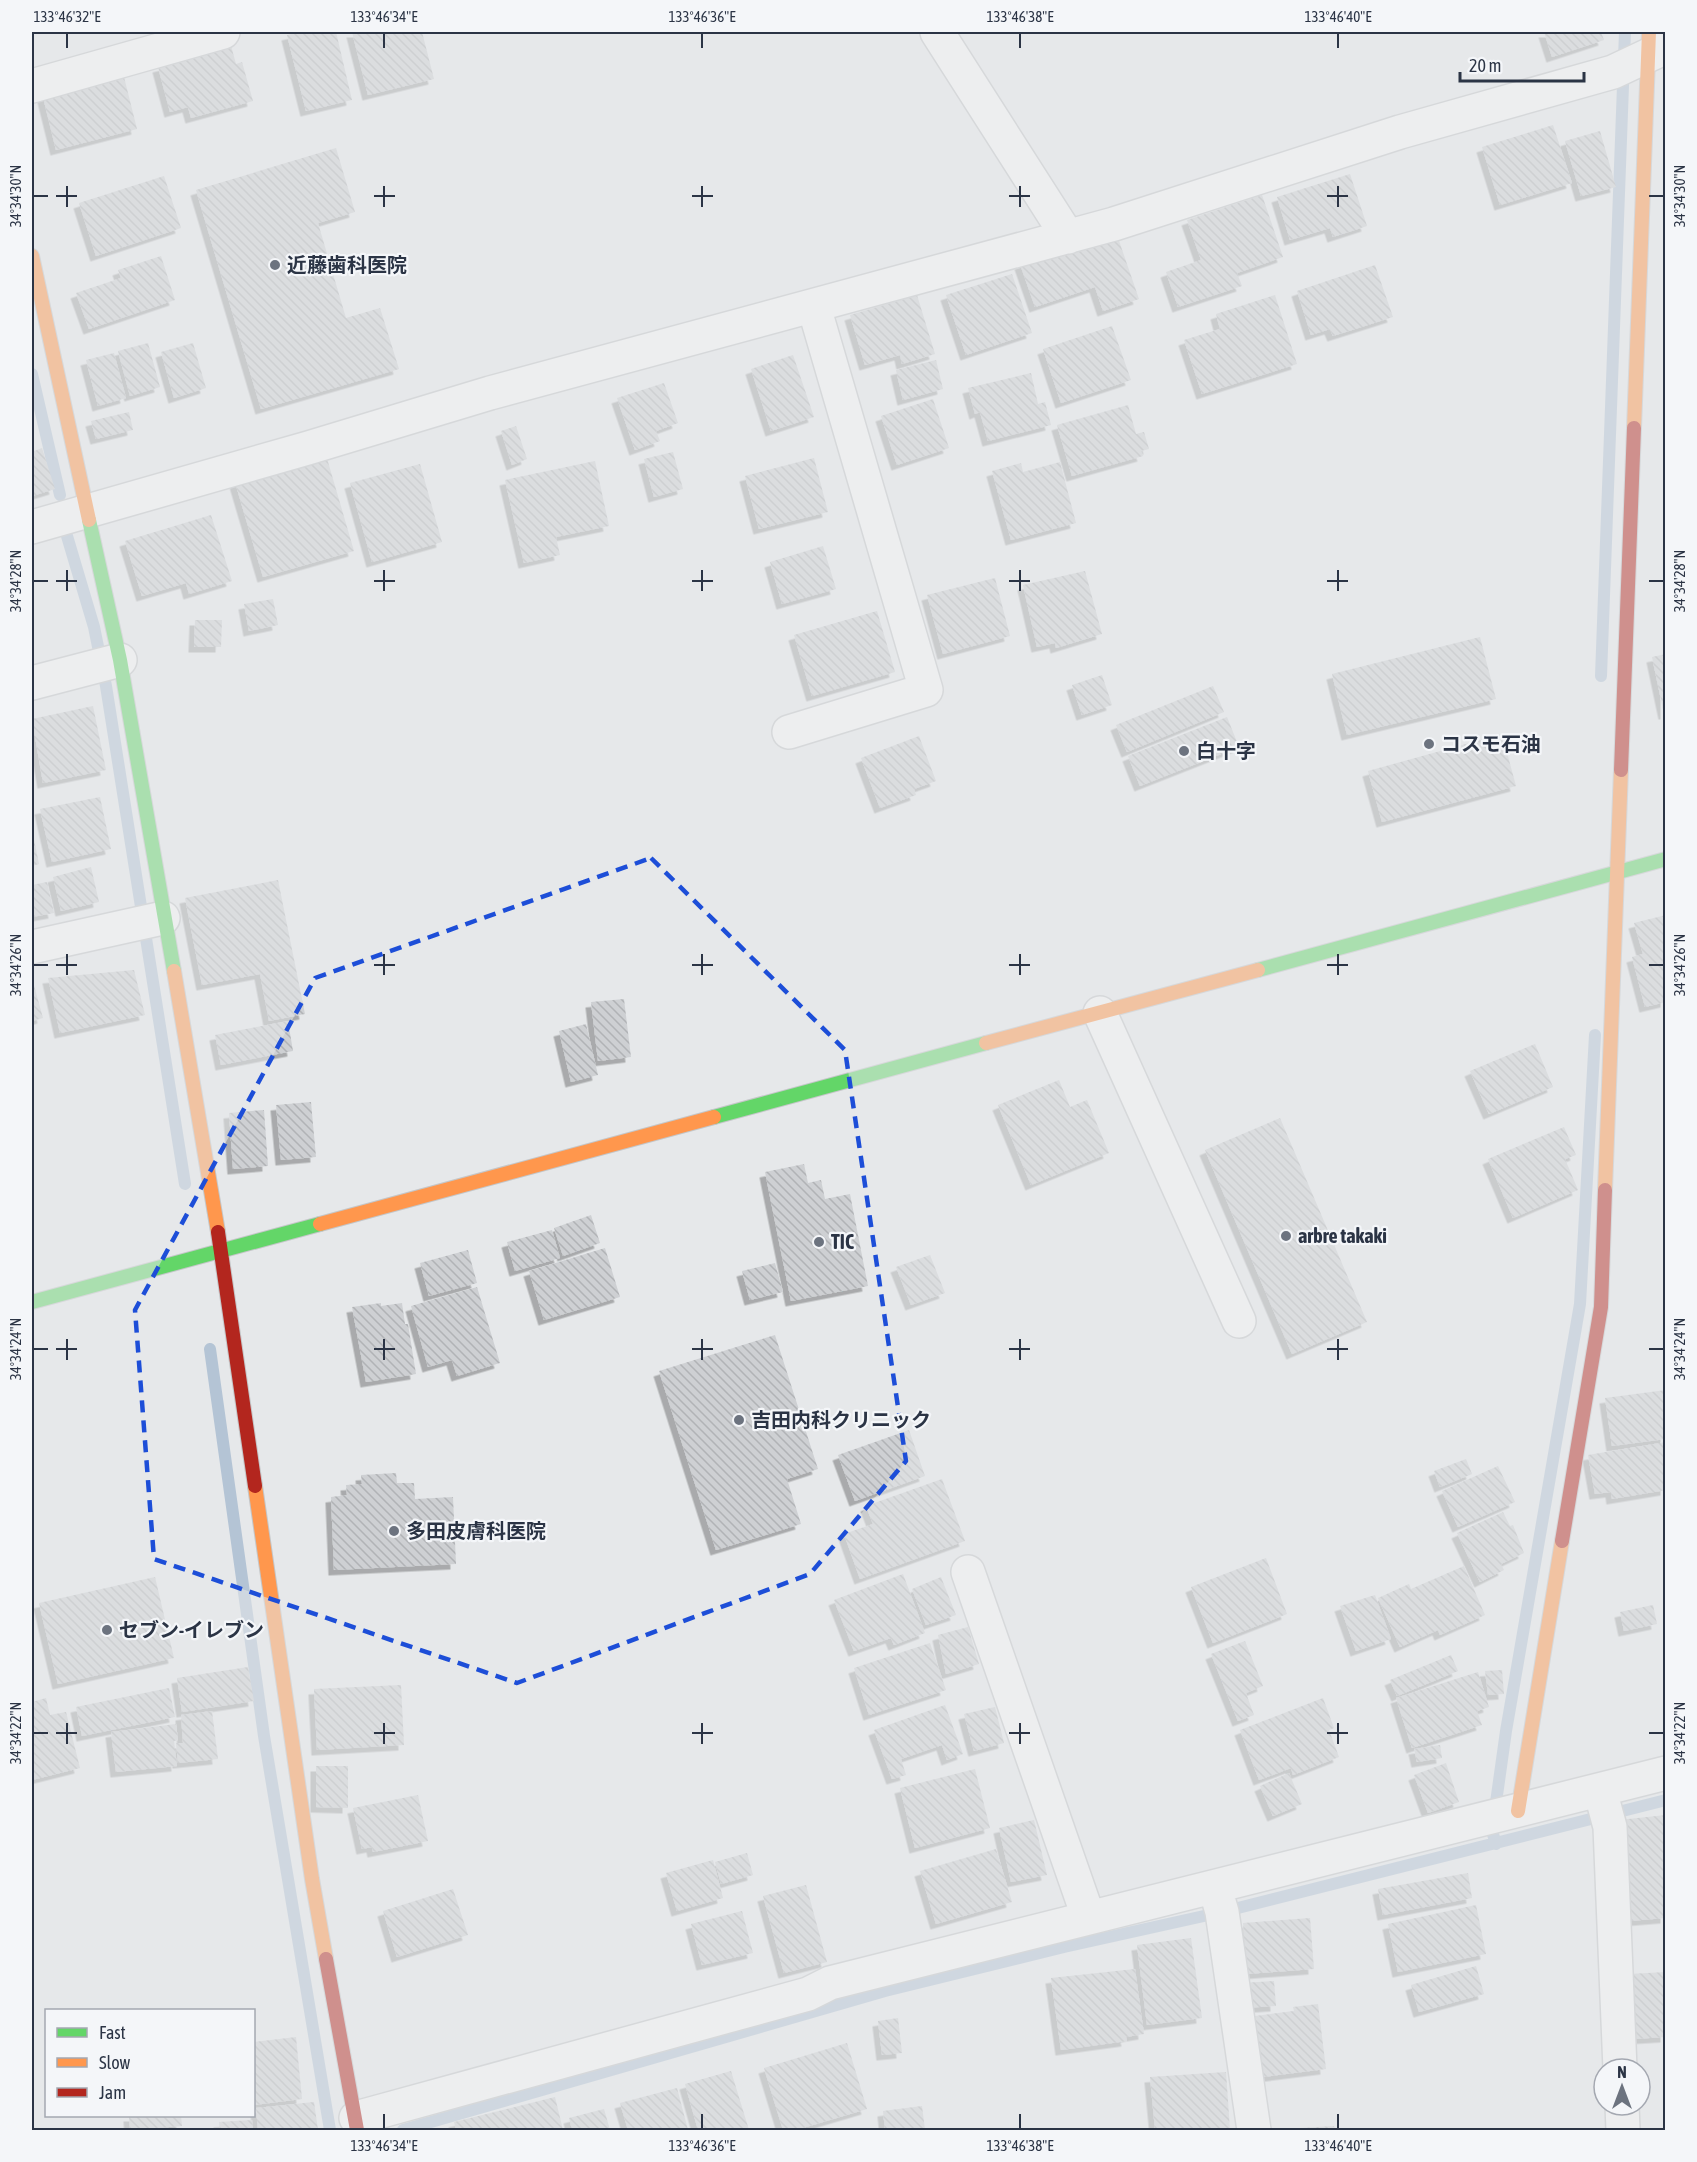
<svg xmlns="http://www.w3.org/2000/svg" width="1697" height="2162" viewBox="0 0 1697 2162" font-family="'Asap Condensed','Noto Sans JP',sans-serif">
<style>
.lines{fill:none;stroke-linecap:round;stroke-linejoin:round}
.stream{stroke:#b4c4d5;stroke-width:12}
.building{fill:url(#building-back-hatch);filter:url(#shadow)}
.street-casing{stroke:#c4c6c8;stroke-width:36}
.fast-casing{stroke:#c4c6c8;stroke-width:16}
.slow-casing{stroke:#c4c6c8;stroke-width:16}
.jam-casing{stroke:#c4c6c8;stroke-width:16}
.street{stroke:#f5f6f7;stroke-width:33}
.fast{stroke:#63d668;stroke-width:14}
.slow{stroke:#ff974d;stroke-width:14}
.jam{stroke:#b3261e;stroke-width:14}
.marked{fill:none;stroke:#1d4ed8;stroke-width:4.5;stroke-dasharray:12 8;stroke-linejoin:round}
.ticks{fill:none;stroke:#2b3445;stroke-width:2}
.poi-dot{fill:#6c737f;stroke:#f4f6f9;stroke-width:2}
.labels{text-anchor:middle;stroke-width:4.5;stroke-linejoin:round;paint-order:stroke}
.poi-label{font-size:20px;font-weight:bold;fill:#2b3445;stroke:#f4f6f9;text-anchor:start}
.neatline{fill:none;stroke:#2b3445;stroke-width:2}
.ticks-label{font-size:15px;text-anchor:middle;fill:#2b3445}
</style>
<defs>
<pattern id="building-back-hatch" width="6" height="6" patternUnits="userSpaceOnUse" patternTransform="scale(1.5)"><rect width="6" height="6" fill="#ced0d3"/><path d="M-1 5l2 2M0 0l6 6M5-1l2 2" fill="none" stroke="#b1b3b6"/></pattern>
<filter id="shadow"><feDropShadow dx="-5.5" dy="5.5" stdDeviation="0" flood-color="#0004"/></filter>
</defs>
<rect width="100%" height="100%" fill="#e6e8ea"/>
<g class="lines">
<path class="stream" d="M32,374L60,495
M67,536L94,627L106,686L185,1184
M1601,676L1625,32
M210,1349L264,1736L330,2130
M1496,1844L1492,1831L1506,1731L1580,1304L1595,1035
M403,2130L885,1991L1064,1947L1222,1912L1666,1800"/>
</g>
<path class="building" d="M300,32H336L352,100L306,111L287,35Z
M352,32H422L434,79L368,95Z
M1544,32H1601L1604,40L1552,57Z
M230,42L236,64L242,62L253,101L191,118L188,107L170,112L158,67L187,60L185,53Z
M123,73L137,129L56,150L42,93Z
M1553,125L1572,183L1500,205L1482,147Z
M1600,131L1616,187L1581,196L1565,141Z
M336,148L355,212L318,223L346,318L380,308L399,369L261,409L196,190Z
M1350,174L1367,226L1333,237L1330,228L1290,240L1277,197Z
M164,176L181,228L96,256L79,203Z
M1262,195L1283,257L1237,273L1242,286L1178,307L1166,272L1201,260L1187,220Z
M1116,232L1139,299L1103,311L1095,287L1035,307L1020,264Z
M161,256L175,300L89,329L76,293L121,278L118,270Z
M1375,265L1393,317L1333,336L1330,329L1311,335L1297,291Z
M1012,274L1032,333L966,355L946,295Z
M917,295L935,354L902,364L900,355L865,365L850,315Z
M1275,295L1297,364L1202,394L1184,340L1220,329L1216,314Z
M1112,326L1131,380L1061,403L1043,349Z
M148,343L160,387L130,396L118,351Z
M193,343L206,388L174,398L161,352Z
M114,353L126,398L98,406L86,360Z
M793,355L814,417L771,431L751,369Z
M936,360L943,389L903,400L896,370Z
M1031,373L1038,404L1045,402L1051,425L988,441L980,412L975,414L968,388Z
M664,383L678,423L656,431L660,441L635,450L617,398Z
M933,399L949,448L897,465L881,416Z
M1128,405L1136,434L1144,432L1149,449L1141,451L1143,456L1072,476L1057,425Z
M129,412L133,430L96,439L91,421Z
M516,426L527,459L512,465L501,431Z
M42,448L55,489L32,496V452Z
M673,452L683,489L654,497L644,459Z
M326,455L354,551L263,577L235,482Z
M814,458L828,512L759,529L745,476Z
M595,461L609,526L556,537L560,555L524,563L505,480Z
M1060,462L1076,523L1011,540L992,471L1021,463L1023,472Z
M420,464L442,542L372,562L350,483Z
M211,515L232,581L189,594L186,583L142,596L125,541Z
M823,546L836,589L782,604L770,562Z
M1085,571L1102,634L1056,648L1055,643L1037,647L1023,585Z
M995,578L1010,636L943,654L927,595Z
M273,599L278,625L249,631L244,604Z
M877,611L895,672L812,696L794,635Z
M195,620H222L221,647H194Z
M1480,637L1496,699L1347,735L1332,674Z
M1666,654V714H1664L1652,657Z
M1102,675L1112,705L1082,715L1072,685Z
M1213,686L1224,712L1127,752L1116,725Z
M93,706L106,770L43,783L32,719Z
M1227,717L1239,747L1140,786L1128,756Z
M1502,734L1516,786L1382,822L1368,771Z
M919,736L936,781L914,789L916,795L880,808L861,758Z
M100,797L111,849L52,862L40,809Z
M33,835L39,864L32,866V835Z
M91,867L99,902L61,911L53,877Z
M278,880L305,1014L269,1021L260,974L202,985L185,898Z
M47,882L54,913L32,917V885Z
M1666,915V1002L1645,1007L1632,957L1643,954L1634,923Z
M134,970L145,1015L60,1033L48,978Z
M32,978L43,1018L32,1021Z
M624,999L631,1057L598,1061L591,1002Z
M288,1021L293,1051L221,1065L215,1035Z
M586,1024L598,1075L571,1082L559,1031Z
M1535,1044L1553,1087L1489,1114L1470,1071Z
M1059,1080L1070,1107L1087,1100L1109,1153L1031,1185L998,1105Z
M311,1102L316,1157L281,1160L276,1105Z
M264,1110L268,1166L233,1169L229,1113Z
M1280,1118L1367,1322L1292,1354L1205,1150Z
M1564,1127L1576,1155L1565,1159L1578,1190L1513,1218L1488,1159Z
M804,1164L808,1183L821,1180L825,1199L850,1194L868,1286L791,1301L765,1172Z
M591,1215L600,1243L563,1256L554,1228Z
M552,1230L560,1258L515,1271L507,1242Z
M605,1248L620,1297L544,1320L529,1271Z
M468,1250L477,1283L429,1296L420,1263Z
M930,1255L945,1293L911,1305L896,1267Z
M775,1263L783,1292L750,1300L742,1271Z
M477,1287L500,1363L457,1376L452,1360L428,1367L411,1306Z
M381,1303V1306L402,1303L405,1324H408L416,1374L366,1382L352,1307Z
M775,1335L818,1469L787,1479L801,1524L716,1550L659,1371Z
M1666,1390V1439L1612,1446L1605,1398Z
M909,1430L925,1476L855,1501L838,1455Z
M1666,1442V1490L1612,1499L1611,1492L1595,1494L1588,1455Z
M1466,1459L1472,1474L1440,1487L1434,1471Z
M1498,1466L1515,1502L1458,1527L1442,1491Z
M396,1473L397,1483H414L415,1499L453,1497L456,1564L334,1570L331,1497L347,1495L346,1485L362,1484L361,1475Z
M942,1479L965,1541L860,1579L844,1534L873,1524L866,1506Z
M1503,1512L1510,1526L1513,1525L1524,1553L1501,1564L1504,1570L1480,1582L1457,1533Z
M1266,1558L1287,1614L1213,1643L1191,1587Z
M1464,1566L1485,1615L1440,1635L1438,1630L1400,1647L1378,1598L1409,1584L1411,1589Z
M903,1574L925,1633L894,1645L891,1638L854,1651L834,1600Z
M155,1577L174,1658L58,1684L39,1603Z
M941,1577L956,1615L926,1625L912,1589Z
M1375,1595L1391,1639L1356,1651L1340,1606Z
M1653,1605L1657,1624L1624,1631L1620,1612Z
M968,1627L979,1664L946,1674L938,1635Z
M1245,1641L1263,1686L1246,1693L1254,1715L1238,1721L1211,1654Z
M930,1643L946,1690L869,1715L854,1668Z
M1451,1655L1458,1671L1397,1696L1390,1680Z
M248,1667L254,1701L182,1712L177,1678Z
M1502,1670L1504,1694L1488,1695L1485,1671Z
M1478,1672L1489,1707L1477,1711L1482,1725L1412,1748L1396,1698Z
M401,1685L404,1745L317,1750L314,1689Z
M169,1688L175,1717L82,1736L76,1707Z
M46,1698L50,1715L66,1712L80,1768L32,1780V1702Z
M1323,1698L1334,1728L1329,1730L1339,1757L1293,1775L1291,1768L1259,1780L1240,1730Z
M945,1705L963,1754L947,1760L942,1745L901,1759L906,1775L892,1779L874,1730Z
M995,1707L1004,1743L974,1751L964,1714Z
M212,1711L218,1759L178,1763L176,1743H183L181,1715Z
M176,1724L178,1740L174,1741L177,1766L116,1772L111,1732Z
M1440,1745L1442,1758L1417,1762L1414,1749Z
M1446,1763L1459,1802L1428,1813L1414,1775Z
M316,1766H348V1808L316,1807Z
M975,1769L990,1828L915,1848L900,1788Z
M1289,1773L1302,1804L1273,1816L1260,1786Z
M418,1795L428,1841L373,1852L372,1847L362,1849L353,1808Z
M1666,1815V1918L1629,1921L1619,1820Z
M1034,1820L1047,1875L1011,1882L999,1828Z
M996,1849L1012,1902L936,1924L920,1871Z
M747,1853L753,1875L721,1884L715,1862Z
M713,1860L723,1898L677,1911L666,1873Z
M1468,1873L1472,1898L1383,1915L1378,1889Z
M806,1885L827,1962L784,1973L763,1896Z
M453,1889L468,1935L397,1957L383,1911Z
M1476,1905L1486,1954L1398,1972L1388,1924Z
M742,1911L753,1953L702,1965L691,1924Z
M1310,1918L1314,1969L1247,1974L1243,1923Z
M1191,1938L1202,2018L1147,2025L1137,1945Z
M1476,1966L1484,1994L1419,2012L1411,1985Z
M1135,1969L1144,2034L1126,2037L1127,2041L1061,2050L1051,1978Z
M1666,1972V2037L1633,2039L1629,1974Z
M1274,1981L1276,2006L1243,2008L1242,1983Z
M1318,2004L1326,2069L1255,2078L1247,2017L1294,2011L1293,2007Z
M898,2018L902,2053L882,2055L878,2021Z
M296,2037L302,2099L254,2105V2042Z
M847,2043L867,2109L796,2130H783L764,2068Z
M731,2071L749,2130H698L685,2084Z
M1226,2072L1230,2130H1155L1150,2077Z
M677,2088L688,2130H628L620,2103Z
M555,2097L563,2130H456L454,2122Z
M314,2102L318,2130H258L256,2108Z
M922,2106L925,2130H885L883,2111Z
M604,2109L610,2130H572L569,2118Z
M129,2116H181L182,2126L130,2130Z
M252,2120L253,2130H220L219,2122Z
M1334,2126L1335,2130H1284V2129Z"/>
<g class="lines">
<g class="street-casing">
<path id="street" d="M937,32L1068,237
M32,86L223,32
M32,527L308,448L490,393L1114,224L1400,132L1613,72L1666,47
M32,683L120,660
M789,732L926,690L814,307
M32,947L163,918
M1100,1013L1239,1321
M968,1572L1088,1916
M1600,1790L1610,1827L1620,2069
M1215,1888L1222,1912L1254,2130
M1622,2105L1623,2130
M356,2118L808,1994L830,1983L1666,1773"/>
</g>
<g class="fast-casing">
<path id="fast" d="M89,520L120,660L174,971
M1258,970L1666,859
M714,1117L986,1043
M32,1302L320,1224"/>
</g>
<g class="slow-casing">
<path id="slow" d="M32,256L89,520
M1634,428L1649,32
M174,971L218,1232
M986,1043L1258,970
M1605,1190L1621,770
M320,1224L714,1117
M255,1486L312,1879L326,1959
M1518,1811L1562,1541"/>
</g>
<g class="jam-casing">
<path id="jam" d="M1621,770L1634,428
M218,1232L255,1486
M1562,1541L1601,1307L1605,1190
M326,1959L357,2130"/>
</g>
<use href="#street" class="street"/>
<use href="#fast" class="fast"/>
<use href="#slow" class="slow"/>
<use href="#jam" class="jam"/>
</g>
<path d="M0 0H1697V2162H0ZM651,858L845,1050L906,1461L810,1574L517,1683L154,1559L135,1310L315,978Z" fill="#e6e8ea" fill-opacity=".55" fill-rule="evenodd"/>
<path class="marked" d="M651,858L845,1050L906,1461L810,1574L517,1683L154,1559L135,1310L315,978Z"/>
<path class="ticks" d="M67,33V48M384,33V48M702,33V48M1020,33V48M1338,33V48M67,186V207M384,186V207M702,186V207M1020,186V207M1338,186V207M33,196H48M56,196H77M374,196H395M692,196H713M1009,196H1030M1327,196H1348M1649,196H1664M67,570V591M384,570V591M702,570V591M1020,570V591M1338,570V591M33,581H48M56,581H77M374,581H395M692,581H713M1009,581H1030M1327,581H1348M1649,581H1664M67,954V975M384,954V975M702,954V975M1020,954V975M1338,954V975M33,965H48M56,965H77M374,965H395M692,965H713M1009,965H1030M1327,965H1348M1649,965H1664M67,1339V1360M384,1339V1360M702,1339V1360M1020,1339V1360M1338,1339V1360M33,1349H48M56,1349H77M374,1349H395M692,1349H713M1009,1349H1030M1327,1349H1348M1649,1349H1664M67,1723V1744M384,1723V1744M702,1723V1744M1020,1723V1744M1338,1723V1744M33,1733H48M56,1733H77M374,1733H395M692,1733H713M1009,1733H1030M1327,1733H1348M1649,1733H1664M384,2114V2129M702,2114V2129M1020,2114V2129M1338,2114V2129"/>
<g class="poi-dot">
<circle cx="275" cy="265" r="6"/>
<circle cx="1429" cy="744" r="6"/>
<circle cx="1184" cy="751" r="6"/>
<circle cx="1286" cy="1236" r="6"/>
<circle cx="819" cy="1242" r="6"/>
<circle cx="739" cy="1420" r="6"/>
<circle cx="394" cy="1531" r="6"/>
<circle cx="107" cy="1630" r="6"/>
</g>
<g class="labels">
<g class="poi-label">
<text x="287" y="272">近藤歯科医院</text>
<text x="1441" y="751">コスモ石油</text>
<text x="1196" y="758">白十字</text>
<text x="1298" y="1243">arbre takaki</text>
<text x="831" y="1249">TIC</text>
<text x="751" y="1427">吉田内科クリニック</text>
<text x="406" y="1538">多田皮膚科医院</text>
<text x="119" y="1637">セブン-イレブン</text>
</g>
</g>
<rect width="1697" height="2162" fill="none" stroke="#f4f6f9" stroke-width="66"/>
<rect x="45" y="2009" width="210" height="108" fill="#f4f6f9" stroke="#a4a8b1" stroke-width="1.5"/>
<rect x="57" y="2028" width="30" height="9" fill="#63d668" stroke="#a4a8b1" stroke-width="1.5"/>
<text x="99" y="2039" font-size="18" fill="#2b3445">Fast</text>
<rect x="57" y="2058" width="30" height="9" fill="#ff974d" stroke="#a4a8b1" stroke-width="1.5"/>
<text x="99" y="2069" font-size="18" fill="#2b3445">Slow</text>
<rect x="57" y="2088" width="30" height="9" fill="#b3261e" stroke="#a4a8b1" stroke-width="1.5"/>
<text x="99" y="2099" font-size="18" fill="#2b3445">Jam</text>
<g transform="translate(1622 2087)"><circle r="28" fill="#f4f6f9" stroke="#a4a8b1" stroke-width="1.5"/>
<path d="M0-4.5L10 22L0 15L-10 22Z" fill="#6c737f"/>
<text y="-9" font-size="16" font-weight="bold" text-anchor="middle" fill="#2b3445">N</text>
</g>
<path d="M1460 72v9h124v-9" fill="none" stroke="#2b3445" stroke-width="3"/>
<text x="1469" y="72" font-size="18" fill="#2b3445" stroke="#f4f6f9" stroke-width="4.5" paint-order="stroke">20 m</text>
<rect x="33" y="33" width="1631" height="2096" class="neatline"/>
<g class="ticks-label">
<text x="67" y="22">133°46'32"E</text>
<text x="384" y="22">133°46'34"E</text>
<text x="702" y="22">133°46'36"E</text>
<text x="1020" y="22">133°46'38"E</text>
<text x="1338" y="22">133°46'40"E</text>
<text transform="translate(16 196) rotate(-90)" y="5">34°34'30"N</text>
<text transform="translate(1680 196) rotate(-90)" y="5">34°34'30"N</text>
<text transform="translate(16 581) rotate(-90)" y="5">34°34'28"N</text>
<text transform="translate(1680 581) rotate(-90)" y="5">34°34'28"N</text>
<text transform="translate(16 965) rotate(-90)" y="5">34°34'26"N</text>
<text transform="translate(1680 965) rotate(-90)" y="5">34°34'26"N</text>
<text transform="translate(16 1349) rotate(-90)" y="5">34°34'24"N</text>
<text transform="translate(1680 1349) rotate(-90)" y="5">34°34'24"N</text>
<text transform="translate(16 1733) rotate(-90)" y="5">34°34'22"N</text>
<text transform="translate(1680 1733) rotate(-90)" y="5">34°34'22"N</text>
<text x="384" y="2151">133°46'34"E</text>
<text x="702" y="2151">133°46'36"E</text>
<text x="1020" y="2151">133°46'38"E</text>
<text x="1338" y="2151">133°46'40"E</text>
</g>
</svg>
